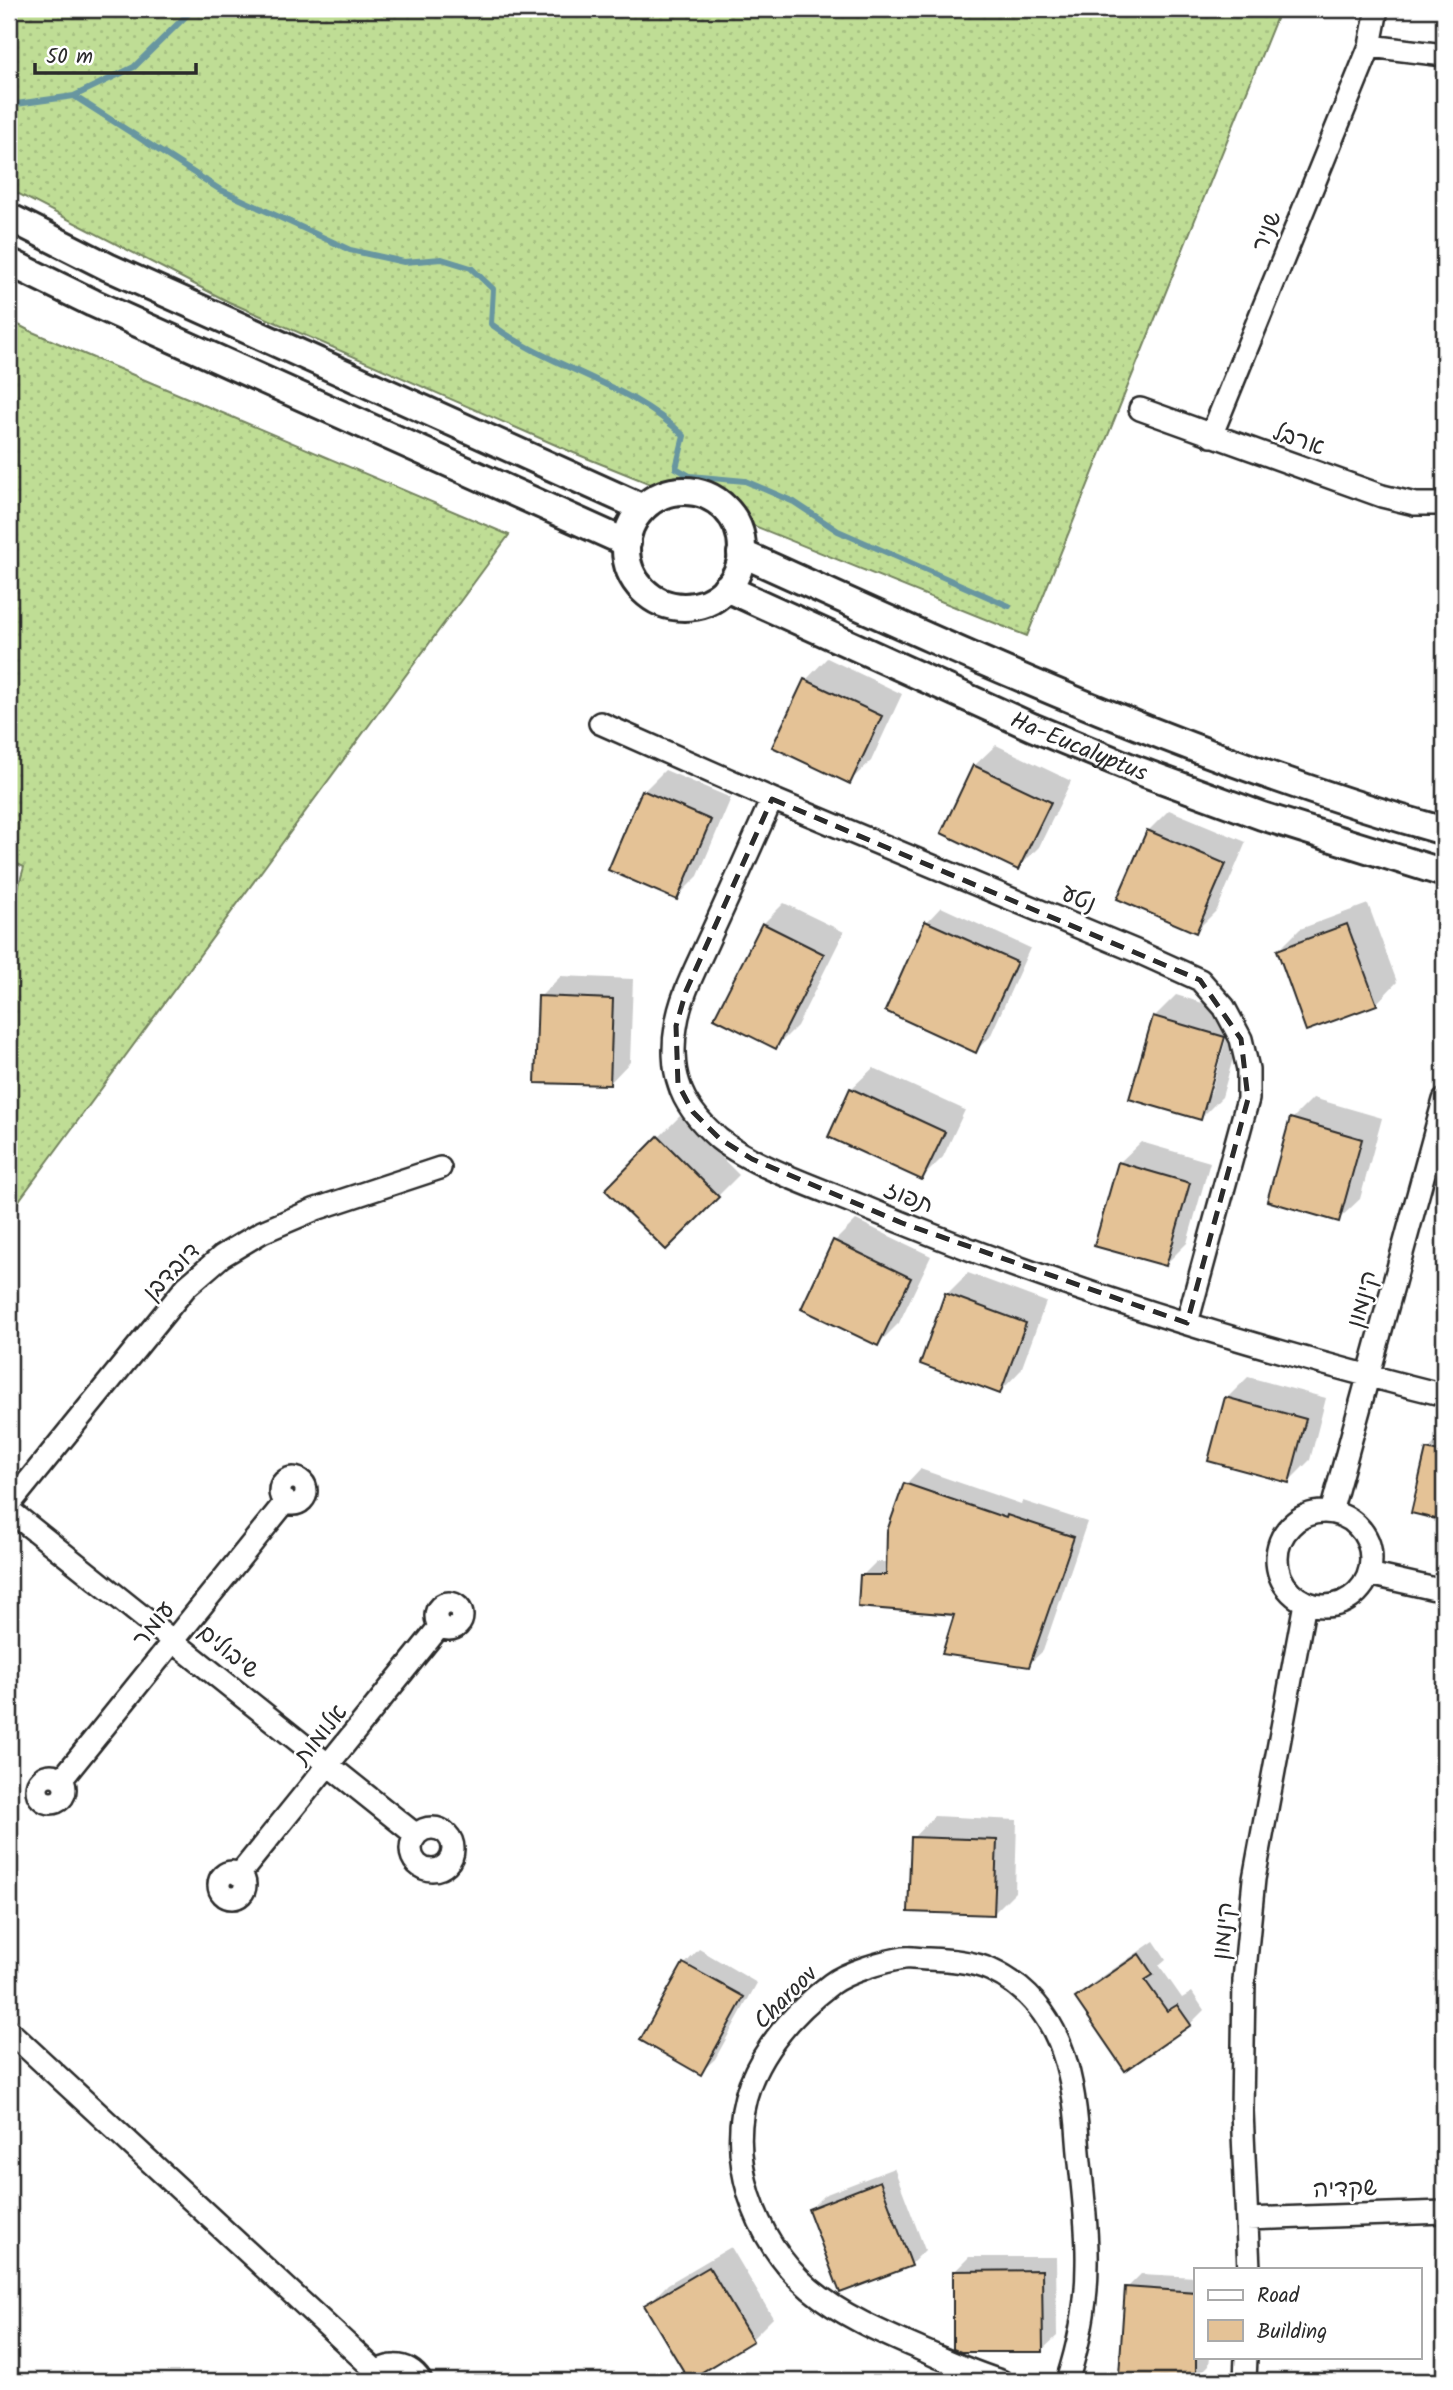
<svg xmlns="http://www.w3.org/2000/svg" width="1453" height="2390" viewBox="0 0 1453 2390" font-family="Kalam,'Playpen Sans Hebrew',sans-serif">
<style>
.grass{fill:url(#grass-dots);stroke:#758460;stroke-width:2}
.shadow{fill:#0003;fill-rule:evenodd}
.lines{fill:none;stroke-linecap:round;stroke-linejoin:round}
.stream{stroke:#6896a0;stroke-width:6}
.building{fill:#e4c296;stroke:#2b2b2b;stroke-width:2}
.minor-casing{stroke:#2b2b2b;stroke-width:26}
.major-casing{stroke:#2b2b2b;stroke-width:32}
.minor{stroke:#fff;stroke-width:21}
.major{stroke:#fff;stroke-width:26}
.marked{fill:none;stroke:#2b2b2b;stroke-width:5;stroke-dasharray:14 9;stroke-linejoin:round}
.labels{text-anchor:middle;stroke-width:5;stroke-linejoin:round;paint-order:stroke}
.street-label{font-size:24px;fill:#2b2b2b;stroke:#fff}
</style>
<defs>
<pattern id="grass-dots" width="8" height="8" patternUnits="userSpaceOnUse" patternTransform="scale(1.75)"><rect width="8" height="8" fill="#bfdd95"/><path d="M2 2h.1M6 6h.1" fill="none" stroke="#a4be81" stroke-width="1.8" stroke-linecap="round"/></pattern>
</defs>
<rect width="100%" height="100%" fill="#fff"/>
<filter id="ink" filterUnits="userSpaceOnUse"><feTurbulence type="fractalNoise" baseFrequency=".0143" numOctaves="2"/><feDisplacementMap in="SourceGraphic" scale="14" xChannelSelector="R" yChannelSelector="G"/><feConvolveMatrix kernelMatrix="1 2 1 2 8 2 1 2 1" color-interpolation-filters="sRGB"/></filter>
<g filter="url(#ink)">
<path class="grass" d="M9,9H1280L1027,636L574,453L229,302L9,189Z
M9,320L30,331L509,535L9,1214V920L24,867L9,860Z"/>
<path class="shadow" d="M827,658L902,694L871,761L849,782L775,746L806,680Z
M996,745L1071,781L1039,847L1018,868L974,766Z
M665,770L731,798L698,876L676,898L644,791Z
M1169,810L1246,842L1217,910L1196,931L1148,831Z
M784,903L844,932L797,1026L776,1047L763,924Z
M1368,904L1397,982L1376,1004L1279,950L1300,929Z
M941,907L1030,948L990,1037L975,1051L887,1010L927,922Z
M561,976L633,979L630,1062L609,1084L540,997Z
M1176,995L1245,1016L1222,1097L1201,1118L1154,1017ZM1226,1028L1229,1029L1210,1095H1206Z
M873,1068L965,1110L943,1157L922,1178L851,1089Z
M1313,1098L1382,1118L1360,1199L1338,1220L1292,1119Z
M680,1116L739,1175L666,1248L607,1190Z
M1141,1142L1210,1162L1187,1243L1166,1264L1119,1163Z
M856,1220L931,1256L899,1323L878,1344L834,1242Z
M968,1273L1046,1302L1021,1370L1000,1392L947,1294Z
M1248,1377L1326,1398L1310,1460L1289,1481L1227,1398Z
M1444,1433V1519L1413,1512L1428,1450Z
M920,1469L1021,1504L1023,1501L1087,1522L1043,1651L1028,1665L957,1614L862,1576L876,1562H888L889,1531L906,1484Z
M934,1816L1017,1820L1015,1892L993,1914L913,1838Z
M1154,1941L1166,1959L1159,1965L1182,1998L1192,1992L1204,2010L1190,2024L1077,1998L1092,1984Z
M699,1949L757,1983L715,2059L700,2073L642,2040L685,1964Z
M894,2168L925,2250L911,2264L810,2209L824,2195Z
M731,2247L773,2318L752,2339L647,2305L668,2284Z
M969,2257H1056L1057,2336L1042,2350L954,2272Z
M1141,2274L1196,2277V2357H1210L1209,2365L1195,2379L1127,2288Z"/>
<g class="lines">
<path class="stream" d="M74,96L219,189L350,250L404,262L442,259L471,268L493,289L491,324C551,369 630,383 684,436L676,468L690,476L745,481L794,502L838,531L1009,606
M9,105L74,96L134,67L193,9"/>
</g>
<path class="building" d="M804,679L882,716L850,784L772,747Z
M973,765L1051,802L1018,870L941,833Z
M642,790L711,820L677,900L608,870Z
M1147,830L1226,864L1196,933L1117,899Z
M925,921L1017,962L976,1053L885,1011Z
M762,923L824,954L776,1049L714,1018Z
M1347,924L1377,1005L1306,1031L1277,950Z
M538,996L613,999L610,1085L535,1083Z
M1153,1016L1225,1037L1201,1120L1129,1099Z
M850,1088L945,1132L922,1180L828,1137Z
M1290,1118L1362,1139L1339,1222L1267,1201Z
M658,1136L719,1197L666,1250L605,1190Z
M1118,1162L1190,1183L1166,1266L1094,1246Z
M833,1240L911,1278L878,1346L801,1309Z
M945,1293L1026,1323L1000,1394L920,1364Z
M1225,1397L1306,1419L1289,1483L1208,1461Z
M1426,1449L1444,1453V1521L1411,1513Z
M904,1483L1006,1518L1007,1515L1074,1537L1029,1667L942,1654L954,1615L858,1607L860,1575H886L887,1531Z
M911,1837L997,1840L994,1915L908,1912Z
M1139,1954L1153,1975L1145,1980L1167,2011L1177,2005L1191,2025L1125,2071L1075,1998Z
M683,1963L744,1997L701,2075L640,2040Z
M880,2181L912,2266L840,2293L808,2209Z
M709,2267L753,2341L689,2380L644,2305Z
M1042,2270L1043,2352H961L953,2349V2271Z
M1125,2287L1196,2292V2381L1119,2375Z"/>
<g class="lines">
<g class="minor-casing">
<path id="minor" d="M1370,46L1444,55
M1140,409L1382,496L1415,504H1444
M1211,436L1370,46L1377,9
M600,723L772,799L1136,951L1200,980L1224,1007L1241,1039L1248,1069V1099L1187,1323
M772,799C751,846 730,894 708,941C696,968 680,997 676,1027C673,1044 673,1067 679,1084C685,1105 703,1125 719,1139C753,1166 818,1188 859,1205C1048,1285 1246,1346 1444,1395
M280 1491a13 13 0 1 1 26 0a13 13 0 1 1-26 0Z
M9,1505L186,1287L222,1256L262,1232L316,1209L440,1168
M9,1510L416,1835
M1277 1559a47 47 0 1 1 94 0a47 47 0 1 1-94 0Z
M1331,1512L1444,1100
M1369,1574L1444,1591
M436 1616a13 13 0 1 1 26 0a13 13 0 1 1-26 0Z
M37 1789a14 14 0 1 1 28 0a14 14 0 1 1-28 0Z
M62,1779L286,1501
M411 1849a21 21 0 1 1 42 0a21 21 0 1 1-42 0Z
M219 1885a13 13 0 1 1 26 0a13 13 0 1 1-26 0Z
M239,1875L440,1626
M9,2031L376,2371
M1247,2219L1444,2212
M1249,2269L1242,2111L1244,1980L1254,1879L1305,1603
M369,2380C383,2362 407,2360 421,2381
M1001,2381C977,2374 953,2363 929,2353C890,2336 843,2317 810,2289C754,2241 724,2155 750,2084C766,2044 797,2010 831,1984C847,1972 884,1961 904,1958C911,1957 920,1959 927,1959C948,1960 972,1961 991,1970C1060,2002 1074,2073 1078,2140C1081,2181 1088,2223 1087,2264C1087,2303 1079,2344 1067,2381
M1245,2381L1246,2357"/>
</g>
<g class="major-casing">
<g id="major">
<path d="M9,217L108,267L643,508"/>
<path d="M9,262L93,303L627,543"/>
<circle cx="684" cy="549" r="58"/>
<path d="M741,553C973,658 1199,762 1444,831"/>
<path id="s1" d="M726,588L1032,727L1134,769L1262,816L1444,873"/>
</g>
</g>
<use href="#minor" class="minor"/>
<use href="#major" class="major"/>
</g>
</g>
<path class="marked" d="M772,799L1200,980L1241,1039L1248,1099L1187,1323L902,1223L752,1159L720,1139L693,1112L678,1084L676,1026L686,991Z"/>
<g class="labels">
<g class="street-label">
<text transform="translate(1266 231) rotate(-68)" y="8">שניר</text>
<text transform="translate(1299 439) rotate(19)" y="8">ארבל</text>
<text dy="8" stroke="none"><textPath href="#s1" startOffset="387">Ha-Eucalyptus</textPath></text>
<text transform="translate(1079 898) rotate(23)" y="8">נטע</text>
<text transform="translate(909 1197) rotate(22)" y="8">תפוז</text>
<text transform="translate(171 1271) rotate(-46)" y="8">דובדבן</text>
<text transform="translate(1362 1299) rotate(-74)" y="8">קינמון</text>
<text transform="translate(153 1624) rotate(-51)" y="8">עומר</text>
<text transform="translate(229 1651) rotate(39)" y="8">שיבולים</text>
<text transform="translate(320 1734) rotate(-51)" y="8">אלומות</text>
<text transform="translate(1223 1931) rotate(-84)" y="8">קינמון</text>
<text transform="translate(785 1997) rotate(-45)" y="8">Charoov</text>
<text transform="translate(1345 2188) rotate(-2)" y="8">שקדיה</text>
</g>
</g>
<rect width="1453" height="2390" fill="none" stroke="#fff" stroke-width="35"/>
<rect x="18" y="18" width="1418" height="2355" fill="none" stroke="#2b2b2b" stroke-width="2.5" filter="url(#ink)"/>
<rect x="1194" y="2268" width="228" height="91" fill="#ffffff" stroke="#aaaaaa" stroke-width="2"/>
<rect x="1208" y="2290" width="35" height="10" fill="#ffffff" stroke="#aaaaaa" stroke-width="2"/>
<text x="1257" y="2302" font-size="21" fill="#2b2b2b">Road</text>
<rect x="1208" y="2320" width="35" height="21" fill="#e4c296" stroke="#aaaaaa" stroke-width="2"/>
<text x="1257" y="2338" font-size="21" fill="#2b2b2b">Building</text>
<path d="M35 63v10h161v-10" fill="none" stroke="#2b2b2b" stroke-width="3.5"/>
<text x="46" y="63" font-size="21" fill="#2b2b2b" stroke="#ffffff" stroke-width="5" paint-order="stroke">50 m</text>
</svg>
